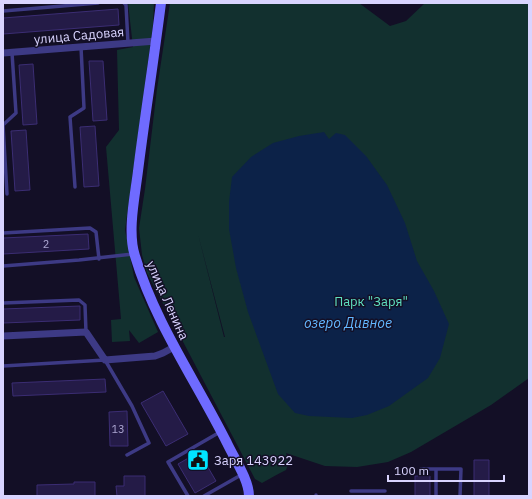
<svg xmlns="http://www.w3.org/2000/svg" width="532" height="499" viewBox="0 0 532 499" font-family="'IBM Plex Sans',sans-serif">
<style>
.green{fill:#12302f;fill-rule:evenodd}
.water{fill:#0c2248}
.building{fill:#241b47;stroke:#3b2d73}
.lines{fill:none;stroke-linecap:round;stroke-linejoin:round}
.lane{stroke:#3d3a85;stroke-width:3.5}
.street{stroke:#3d3a85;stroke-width:7}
.secondary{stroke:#6f6bff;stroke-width:10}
.labels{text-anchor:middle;stroke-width:3;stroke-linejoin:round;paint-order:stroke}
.number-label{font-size:11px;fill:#aca6d1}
.street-label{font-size:13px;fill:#d9d4ff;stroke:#130f26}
.park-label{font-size:13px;fill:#5fe0c0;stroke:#130f26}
.poi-label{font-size:13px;fill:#d9d4ff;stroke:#130f26;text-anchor:start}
.water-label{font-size:14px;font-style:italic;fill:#62b6ff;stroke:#130f26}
</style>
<rect width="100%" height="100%" fill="#130f26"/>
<path class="green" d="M128,3H154L153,25L125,230L134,277L158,332L139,343L129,330L130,341L112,342L111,320L121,319L106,147L119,130L117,50L133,47Z
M170,3H359L390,26L406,21L425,3H529V378L491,405L411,452L388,462L357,467L325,466L286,453L289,462L286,470C277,474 270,479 262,483L255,479L147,273L142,255L139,228L145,189L157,89ZM198,234L225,337H224Z"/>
<path class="water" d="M324,132L329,139L336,133L345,135L366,156L387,185L405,223L417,261L434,291L449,324L440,358L428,378L389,406L367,415L352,418L309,416L295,413L278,394L248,312L236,268L229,229V202L232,177L251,157L273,143L299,136Z"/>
<path class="building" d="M118,9L119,25L3,34V18Z
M89,61H103L107,120L93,121Z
M33,64L37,124L23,125L19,65Z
M95,126L99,186L84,187L80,127Z
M26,130L30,190L15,191L11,131Z
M88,234L89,249L3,254V238Z
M80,306V320L3,323V309Z
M105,379L106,392L13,396L12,383Z
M163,391L188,434L166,446L141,403Z
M127,411L128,446H110L109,412Z
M199,452L216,481L195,493L178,464Z
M474,460H489V496H474Z
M124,476H145V496H117L116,486H124Z
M415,476H430V496H415Z
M74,482H95V496H37V485L74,484Z"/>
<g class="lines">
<path class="lane" d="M124,3L126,5L128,43
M3,11L98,3
M75,187L70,117L84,108L81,47
M7,194L3,125L16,113L12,53
M3,233L90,228L96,232L99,259
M3,266L79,260L133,254
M3,303L79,300L85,305L86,332
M3,366L105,360L132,406L149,443L127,455
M421,469H436
M351,491H385
M316,495V496
M188,496L168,462L220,432
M204,496L241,475
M436,496V469H461L460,496"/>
<path class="street" d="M3,53L156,41
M3,336L86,332L105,360L155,356L163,353L174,347"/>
<path class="secondary" d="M161,3C154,59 145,115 138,171C135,196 127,232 135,256C155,323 196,381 227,443C234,458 249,480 249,496"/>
</g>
<defs>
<g id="civic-square" transform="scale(1.15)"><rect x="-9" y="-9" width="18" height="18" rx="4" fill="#00e5ff" stroke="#130f26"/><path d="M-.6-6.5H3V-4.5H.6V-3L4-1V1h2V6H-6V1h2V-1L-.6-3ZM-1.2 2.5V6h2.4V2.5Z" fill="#111"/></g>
</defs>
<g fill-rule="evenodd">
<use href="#civic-square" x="198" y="460"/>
</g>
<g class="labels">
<g class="number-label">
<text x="46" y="248">2</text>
<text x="118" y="433">13</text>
</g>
<g class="street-label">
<text transform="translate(79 35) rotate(-5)" y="5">улица Садовая</text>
<text transform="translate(168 300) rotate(66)" y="5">улица Ленина</text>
</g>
<g class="park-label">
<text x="371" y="306">Парк "Заря"</text>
</g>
<g class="poi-label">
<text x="214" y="465">Заря 143922</text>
</g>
<g class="water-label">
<text x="348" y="328">озеро Дивное</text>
</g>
</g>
<rect width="532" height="499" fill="none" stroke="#d9d4ff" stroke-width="8"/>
<path d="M388 475v6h116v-6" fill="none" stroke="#d9d4ff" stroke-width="2"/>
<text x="394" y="475" font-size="12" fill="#d9d4ff" stroke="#130f26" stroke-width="3" paint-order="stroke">100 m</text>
</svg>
